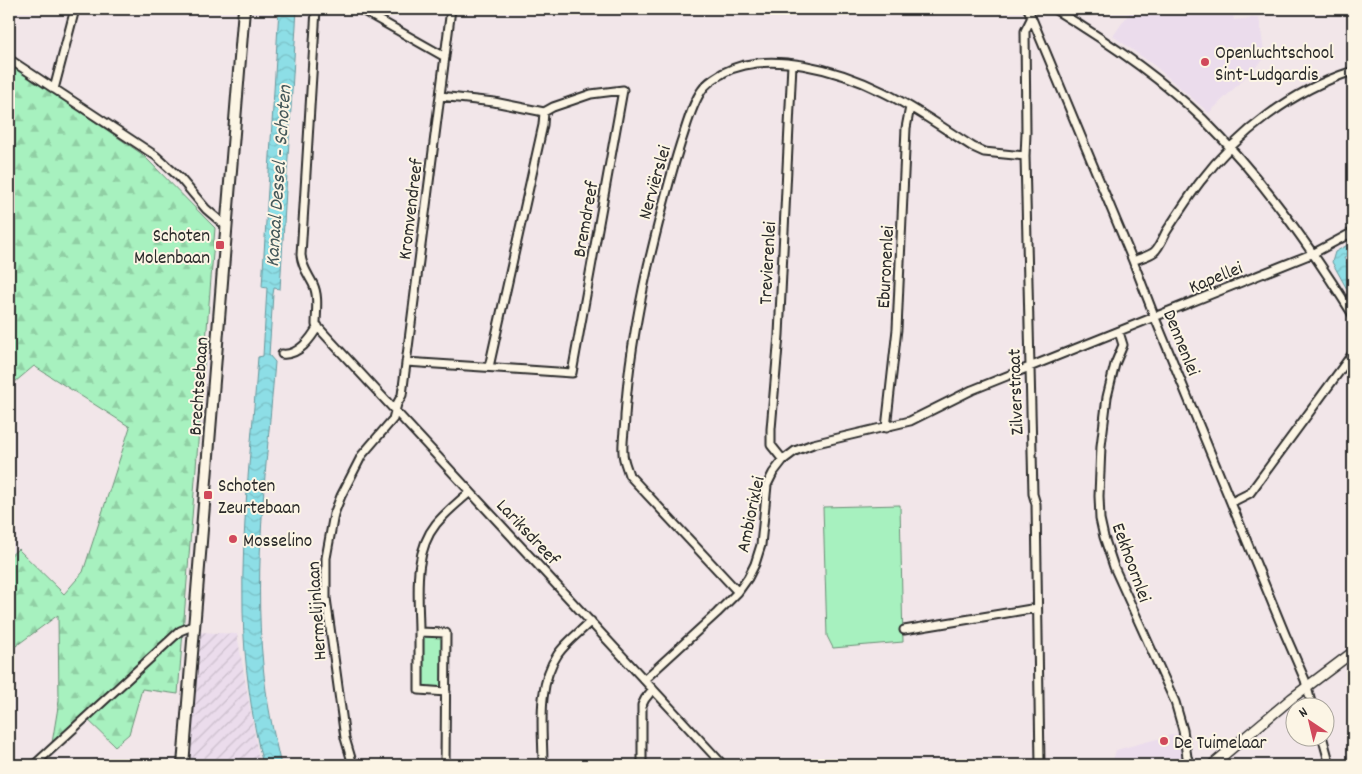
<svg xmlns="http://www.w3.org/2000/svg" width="1362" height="774" viewBox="0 0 1362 774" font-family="Dekko,sans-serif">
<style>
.built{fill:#ebdcec}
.industrial{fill:url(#industrial-furrows)}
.green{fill:#a7f1bf;stroke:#698e75}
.forest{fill:url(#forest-firs);stroke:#698e75}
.water{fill:url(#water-waves);stroke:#66969b}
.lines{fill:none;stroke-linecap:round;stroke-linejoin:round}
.minor-casing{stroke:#2b2b2b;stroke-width:11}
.tertiary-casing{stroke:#2b2b2b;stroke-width:12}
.secondary-casing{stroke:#2b2b2b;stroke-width:14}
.minor{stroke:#fcf5e5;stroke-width:7}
.tertiary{stroke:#fcf5e5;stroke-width:9}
.secondary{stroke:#fcf5e5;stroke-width:10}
.poi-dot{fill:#d1495b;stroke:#fcf5e5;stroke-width:2}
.labels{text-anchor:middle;stroke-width:4;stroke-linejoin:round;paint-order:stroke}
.poi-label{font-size:19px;fill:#2b2b2b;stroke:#fcf5e5;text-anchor:start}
.street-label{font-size:19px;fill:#2b2b2b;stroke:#fcf5e5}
.water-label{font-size:20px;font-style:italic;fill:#44585a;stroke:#fcf5e5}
</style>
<defs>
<pattern id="industrial-furrows" width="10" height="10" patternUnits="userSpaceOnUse" patternTransform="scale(1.25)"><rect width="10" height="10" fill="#ebdcec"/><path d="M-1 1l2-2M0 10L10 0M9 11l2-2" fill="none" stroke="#cabdcb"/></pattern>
<pattern id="forest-firs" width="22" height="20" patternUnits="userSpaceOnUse" patternTransform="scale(1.25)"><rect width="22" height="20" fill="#a7f1bf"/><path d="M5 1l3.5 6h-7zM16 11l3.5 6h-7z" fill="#90cfa4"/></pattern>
<pattern id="water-waves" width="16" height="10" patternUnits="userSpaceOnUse" patternTransform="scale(1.25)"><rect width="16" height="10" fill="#8ddee6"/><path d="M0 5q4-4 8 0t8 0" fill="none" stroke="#7abfc5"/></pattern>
</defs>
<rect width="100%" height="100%" fill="#f2e6e9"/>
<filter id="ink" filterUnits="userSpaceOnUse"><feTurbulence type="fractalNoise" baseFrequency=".02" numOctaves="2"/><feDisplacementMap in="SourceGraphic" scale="10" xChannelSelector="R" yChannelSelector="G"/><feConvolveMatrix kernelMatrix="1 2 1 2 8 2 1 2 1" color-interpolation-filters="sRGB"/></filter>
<g filter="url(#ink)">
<path class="built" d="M1132,9H1232L1234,20L1259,17L1265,58L1209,113L1155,66L1113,36Z
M1179,733L1184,765H1119L1113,760L1116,750Z"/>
<path class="industrial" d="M198,632L237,634L260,765H189Z"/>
<path class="green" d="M900,505L903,642L833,648L827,636L823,507Z
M422,635L444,636V686L442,689L421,688Z"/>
<path class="forest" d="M9,63L142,154L215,228L178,694L142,689L129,734L115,746L82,714L52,743L59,701L58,615L9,651V557L18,549L64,594L83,572L130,427L34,366L9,387Z"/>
<path class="water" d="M279,9H297L280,289L274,288L273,294L269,355L275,362C267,462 253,564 263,665C266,699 273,732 281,765H263C251,715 244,663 243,611C241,526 252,441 258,357L263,356L267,288L262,287Z
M1353,242V253L1344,258L1353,274V300L1332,262L1335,252Z"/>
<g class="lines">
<g class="minor-casing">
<path id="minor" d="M316,9L301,255C302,267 308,274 313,284C319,296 316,312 316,325L723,765
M360,9L445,57
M1028,9L1133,261L1155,318L1285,634L1305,680L1312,706
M1054,9C1107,41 1159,76 1203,119C1262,178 1309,245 1353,315
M1031,19L1025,31L1026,133L1025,156L1033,494L1036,504L1040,765
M9,59L156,156L180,178L206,209L226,226
M54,89L75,9
M1133,261C1139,258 1149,256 1154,252C1159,248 1163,238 1166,232C1177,215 1188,198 1200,182C1238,132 1293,90 1353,71
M1119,332L1123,345L1115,364L1107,397L1101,446L1099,496L1100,519L1104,537L1114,567L1175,702L1183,730L1187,757L1191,765
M282,354C298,356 311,339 318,326
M406,362L572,373L623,90L591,94L553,107L544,112L494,102L440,96
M489,367L543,125L544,112
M886,428L897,329L906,128L910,107
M783,460L771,445V429L779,335L792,64
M1232,502L1250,493L1353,353
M738,592L629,475C627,468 623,460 623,453C622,441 625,428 625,416C628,366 637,315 648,266C658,224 668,183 681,142C687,125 692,104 702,90C707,82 715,78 723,73C768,49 839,70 883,92C914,107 943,128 973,147L984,152L1025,156
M904,630L1037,608
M419,632C419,597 412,554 436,524C446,512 458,502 470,492
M645,679L717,613L738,592L748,578L755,564L761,545L767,485L773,473L783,460L795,451L813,444L910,421L972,390L1314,253L1353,232
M1322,736L1330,765
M34,765L180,631L195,625
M353,765L345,738L326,598V558L334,514L341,496L362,455L393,419L397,404L402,395L451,9
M445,765L446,633L419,632V690L446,692
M543,765C543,729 536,686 558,654C566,642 580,632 591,621
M642,765V705L645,699L653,689"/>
</g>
<g class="tertiary-casing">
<path id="tertiary" d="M1212,765L1292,698L1353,652"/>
</g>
<g class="secondary-casing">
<path id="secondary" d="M183,765L244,9"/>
</g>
<use href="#minor" class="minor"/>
<use href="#tertiary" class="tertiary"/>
<use href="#secondary" class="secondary"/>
</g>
</g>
<g class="poi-dot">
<circle cx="1205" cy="62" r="5"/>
<rect x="215" y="240" width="10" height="10" rx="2.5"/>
<rect x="203" y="490" width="10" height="10" rx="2.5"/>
<circle cx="233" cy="539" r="5"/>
<circle cx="1164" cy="741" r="5"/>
</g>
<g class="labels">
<g class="poi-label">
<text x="1215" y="58">Openluchtschool<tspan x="1215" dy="22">Sint-Ludgardis</tspan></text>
<text x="210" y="241" text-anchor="end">Schoten<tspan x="210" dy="22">Molenbaan</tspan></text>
<text x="218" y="491">Schoten<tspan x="218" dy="22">Zeurtebaan</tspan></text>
<text x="243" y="546">Mosselino</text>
<text x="1174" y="748">De Tuimelaar</text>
</g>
<g class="street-label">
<text transform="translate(653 182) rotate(-74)" y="7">Nerviërslei</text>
<text transform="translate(409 209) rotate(-83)" y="7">Kromvendreef</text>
<text transform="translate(584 219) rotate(-80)" y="7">Bremdreef</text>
<text transform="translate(766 263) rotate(-87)" y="7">Trevierenlei</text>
<text transform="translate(884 267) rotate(-87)" y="7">Eburonenlei</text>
<text transform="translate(1215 276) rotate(-22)" y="7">Kapellei</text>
<text transform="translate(1183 342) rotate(68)" y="7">Dennenlei</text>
<text transform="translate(197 386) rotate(-86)" y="7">Brechtsebaan</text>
<text transform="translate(1014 392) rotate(-92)" y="7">Zilverstraat</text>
<text transform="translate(749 514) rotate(-78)" y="7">Ambiorixlei</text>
<text transform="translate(529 531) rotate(47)" y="7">Lariksdreef</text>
<text transform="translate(1133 562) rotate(70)" y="7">Eekhoornlei</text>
<text transform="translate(315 611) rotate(-94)" y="7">Hermelijnlaan</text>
</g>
<g class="water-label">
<text transform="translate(277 176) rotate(-86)" y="7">Kanaal Dessel - Schoten</text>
</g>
</g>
<rect width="1362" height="774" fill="none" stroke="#fcf5e5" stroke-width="30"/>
<rect x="15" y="15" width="1332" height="744" fill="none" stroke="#2b2b2b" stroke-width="2" filter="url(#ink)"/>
<g transform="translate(1310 722) rotate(325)"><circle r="24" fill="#fcf5e5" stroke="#a8a49b"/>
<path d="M0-4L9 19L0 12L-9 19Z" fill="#d1495b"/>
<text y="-8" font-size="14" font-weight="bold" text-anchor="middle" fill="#2b2b2b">N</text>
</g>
</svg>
